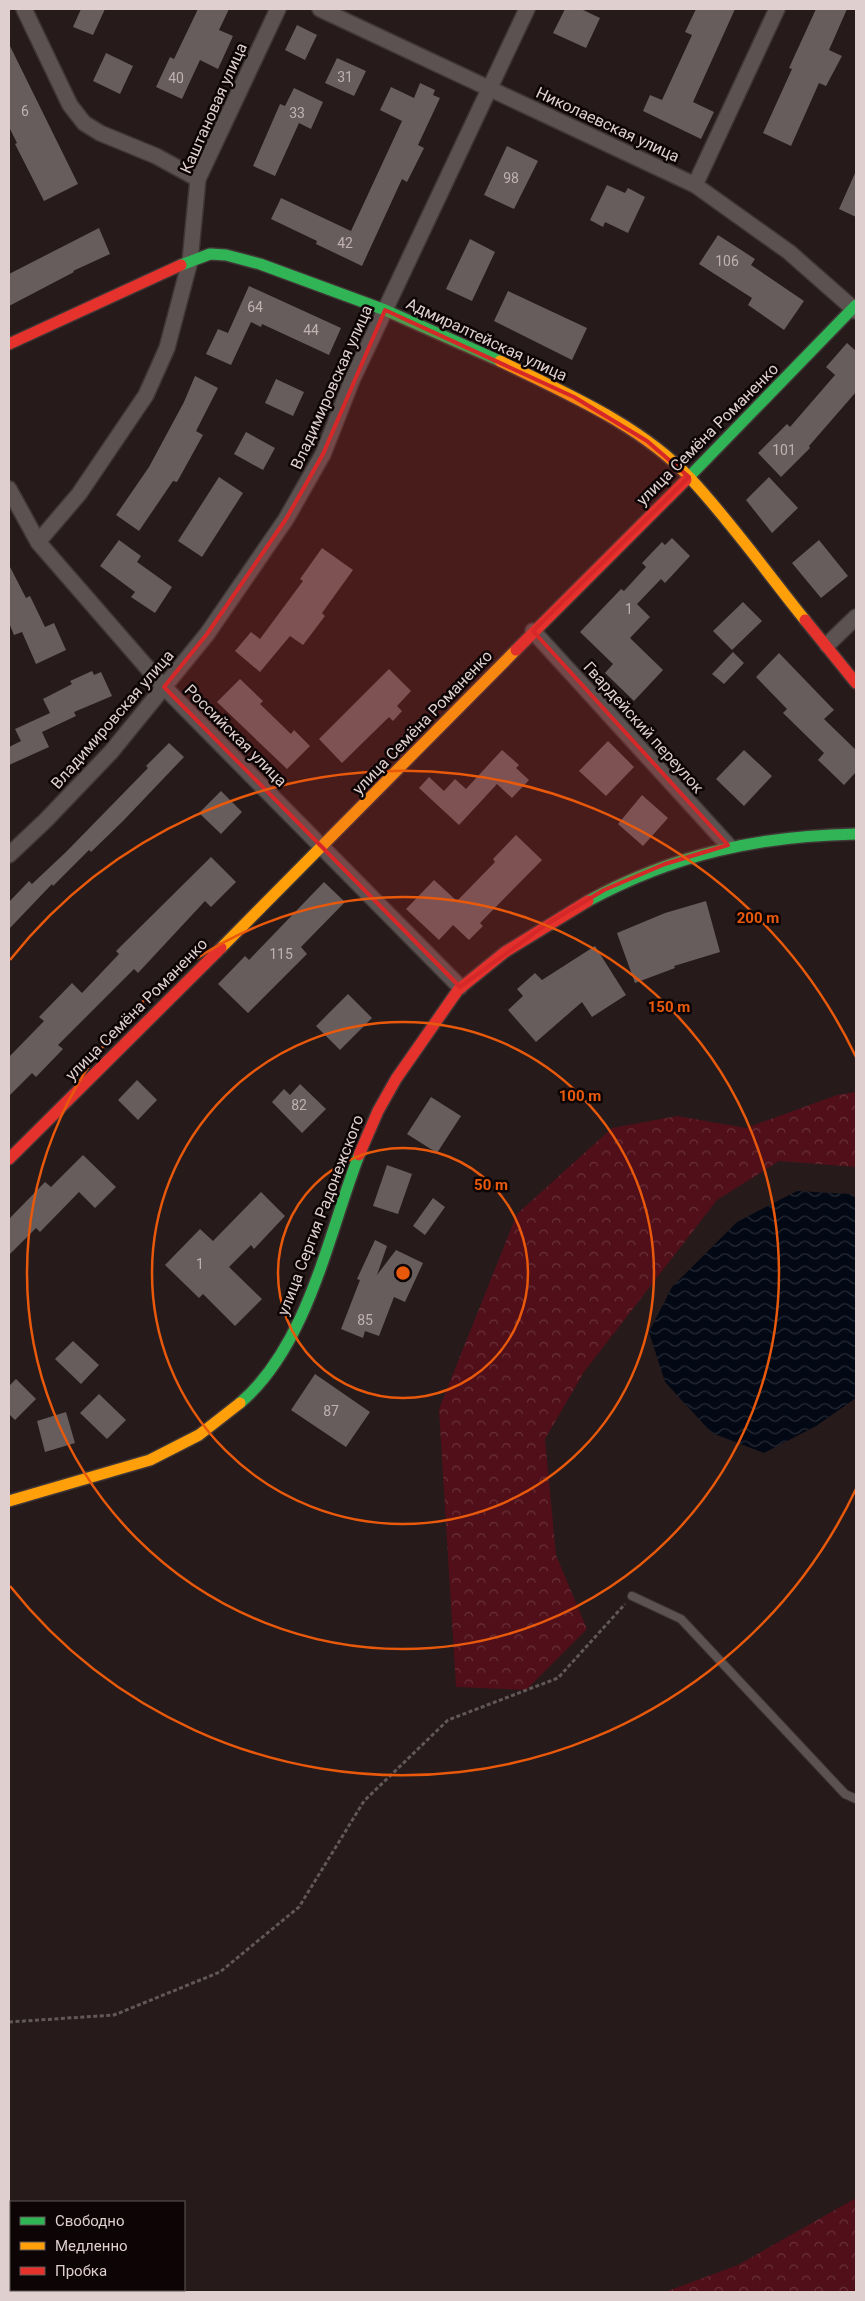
<svg xmlns="http://www.w3.org/2000/svg" width="865" height="2301" viewBox="0 0 865 2301" font-family="Roboto,sans-serif">
<style>
.forest{fill:url(#forest-crowns)}
.water{fill:url(#water-waves)}
.building{fill:#685d5d}
.lines{fill:none;stroke-linecap:round;stroke-linejoin:round}
.lane-casing{stroke:#403636;stroke-width:10}
.street-casing{stroke:#403636;stroke-width:18}
.fast-casing{stroke:#403636;stroke-width:14}
.slow-casing{stroke:#403636;stroke-width:14}
.jam-casing{stroke:#403636;stroke-width:14}
.path{stroke:#625858;stroke-width:3;stroke-dasharray:4 2.5;stroke-linecap:butt}
.lane{stroke:#5c5252;stroke-width:8}
.street{stroke:#5c5252;stroke-width:15}
.fast{stroke:#30b455;stroke-width:11}
.slow{stroke:#ff9f0a;stroke-width:11}
.jam{stroke:#e5322d;stroke-width:11}
.marked{fill:#d62828;fill-opacity:0.2;stroke:#d62828;stroke-width:4;stroke-linejoin:round}
.ring{fill:none;stroke:#e8590c;stroke-width:2.5}
.labels{text-anchor:middle;stroke-width:5;stroke-linejoin:round;paint-order:stroke}
.number-label{font-size:14px;fill:#c1b2b2}
.street-label{font-size:16px;fill:#dfcfcf;stroke:#0d0505}
.centre{fill:#e8590c;stroke:#0d0505;stroke-width:2.5}
.ring-label{font-size:15px;text-anchor:middle;font-weight:bold;fill:#e8590c;stroke:#0d0505;stroke-width:5;stroke-linejoin:round;paint-order:stroke}
</style>
<defs>
<pattern id="forest-crowns" width="20" height="18" patternUnits="userSpaceOnUse" patternTransform="scale(1.25)"><rect width="20" height="18" fill="#500f19"/><path d="M2 6a3 3 0 1 1 6 0M12 15a3 3 0 1 1 6 0" fill="none" stroke="#693139"/></pattern>
<pattern id="water-waves" width="16" height="10" patternUnits="userSpaceOnUse" patternTransform="scale(1.25)"><rect width="16" height="10" fill="#030815"/><path d="M0 5q4-4 8 0t8 0" fill="none" stroke="#272b36"/></pattern>
</defs>
<rect width="100%" height="100%" fill="#261a1a"/>
<path class="forest" d="M856,1092V1167L779,1161L717,1200L584,1372L545,1439L556,1555L587,1629L526,1690L456,1687L439,1409L517,1214L612,1128L677,1116L746,1128L837,1095Z
M856,2198V2292H665L738,2265Z"/>
<path class="water" d="M797,1191L851,1194L856,1198V1398L816,1426L764,1453L712,1433L665,1382L649,1332L672,1287L737,1222Z"/>
<path class="building" d="M81,9H105L93,35L73,27Z
M198,9H229L219,30L233,36L218,69L200,60L182,99L156,87L170,57L174,59Z
M565,9H581L600,18L586,48L553,33Z
M696,9H735L693,102L714,112L701,139L643,111L650,95L662,100L692,35L685,32Z
M816,9H847L829,50L842,56L826,86L819,83L791,146L763,133L792,69L789,68Z
M297,25L317,35L305,60L285,50Z
M9,44L78,184L44,201L15,144L17,143L9,127Z
M106,53L133,66L120,94L93,81Z
M337,58L366,71L354,96L325,83Z
M420,83L435,90L433,95L440,98L418,145L424,148L407,182L402,179L362,266L316,244L317,241L271,219L281,198L351,231L402,121L380,110L391,87L414,98Z
M294,88L323,102L311,129L299,123L275,176L253,166L280,104L285,106Z
M507,146L538,161L514,209L484,195Z
M856,171V217L839,209Z
M607,185L625,193L628,188L645,197L628,233L605,222L603,227L590,220Z
M99,228L110,254L73,271L74,272L9,306V274Z
M718,235L755,259L751,265L804,301L784,330L748,305L752,298L699,264Z
M470,239L495,252L472,301L446,289Z
M249,286L341,328L329,355L262,324L261,327L251,322L231,365L206,354L218,329L228,333Z
M508,291L587,328L572,360L494,321Z
M847,343L856,351V392L809,446L810,448L781,477L758,453L787,424L790,427L835,375L826,367Z
M195,376L218,388L196,431L203,435L177,482L173,481L139,531L116,515L149,467L184,402Z
M276,379L304,392L293,416L265,403Z
M246,432L275,448L263,470L234,454Z
M219,477L243,493L202,557L178,541Z
M769,477L798,508L772,533L746,500Z
M672,538L690,556L665,583L661,579L637,604L650,617L630,638L663,670L634,701L605,673L613,664L580,632L621,589L624,591L646,567L642,563L662,542L665,545Z
M119,540L141,556L137,562L172,587L155,613L131,597L135,592L100,566Z
M819,540L848,576L821,598L792,563Z
M322,548L353,570L322,613L325,616L303,645L290,636L260,672L235,651L251,632L260,639L303,581L300,579Z
M9,565L26,598L30,596L45,627L54,623L66,650L36,664L22,632L14,635L9,623Z
M743,602L762,621L732,650L713,631Z
M733,652L744,663L724,684L712,674Z
M779,653L834,710L824,719L856,750V772L844,785L818,760L824,753L783,713L787,709L756,677Z
M389,669L411,691L397,706L402,711L393,721L389,717L342,763L319,739Z
M92,671L94,675L101,672L112,696L74,712L76,716L42,732L49,747L9,765V747L21,741L15,729L50,713L43,699L72,684L70,681Z
M240,679L263,701L260,704L291,734L294,730L310,746L287,769L217,702Z
M608,741L634,767L606,796L579,771Z
M169,743L184,757L123,821L91,852L89,850L53,886L52,884L9,929V902L29,881L32,884L66,852L148,768L146,766Z
M502,750L519,765L516,768L529,780L512,798L497,784L459,825L419,788L429,777L444,791L455,779L466,789Z
M744,750L772,776L744,806L716,779Z
M221,791L242,812L221,834L199,813Z
M642,795L668,818L643,846L618,824Z
M516,835L542,860L480,923L483,926L469,940L453,925L439,940L406,909L434,880L457,901L495,862L493,859Z
M211,857L236,882L211,907L205,901L138,973L134,969L58,1045L63,1049L36,1077L32,1073L9,1096V1057L44,1021L39,1017L72,983L82,993L119,954L116,951Z
M324,882L345,902L301,947L307,954L248,1013L218,984L245,956L249,960Z
M706,901L720,952L674,966L675,968L635,983L617,933L665,913Z
M595,946L626,995L592,1017L582,1002L536,1042L508,1010L523,996L517,989L535,973L542,980Z
M348,994L372,1018L340,1050L316,1026Z
M137,1080L157,1100L138,1120L118,1100Z
M300,1084L326,1109L302,1133L272,1102L284,1089L290,1095Z
M431,1097L461,1116L437,1153L407,1134Z
M83,1155L116,1187L95,1208L79,1192L40,1232L36,1228L9,1255V1219L45,1182L51,1187Z
M387,1165L412,1174L398,1214L373,1206Z
M261,1192L285,1216L254,1249L251,1245L229,1267L262,1299L235,1326L203,1294L199,1298L165,1265L200,1229L213,1241Z
M433,1198L445,1207L425,1235L413,1226Z
M375,1240L387,1246L377,1275L396,1250L423,1263L405,1302L394,1297L379,1336L365,1331L363,1338L341,1329L360,1280L357,1279Z
M73,1341L99,1365L81,1384L55,1359Z
M315,1374L370,1412L346,1447L291,1410Z
M16,1379L36,1399L15,1420L9,1414V1386Z
M99,1394L126,1420L107,1439L80,1413Z
M66,1412L75,1443L45,1452L37,1421Z"/>
<g class="lines">
<g class="lane-casing">
<path id="lane" d="M632,1596L681,1619L845,1794L856,1799"/>
</g>
<g class="street-casing">
<path id="street" d="M24,9L70,105L84,123L100,133L156,156L198,179
M320,9L695,185L789,252L856,311
M695,185L777,9
M9,489L38,542L164,687L460,987
M38,542L79,494L146,395L167,348L190,261L198,179L278,9
M533,631L728,845
M827,645L856,617
M9,855L46,820L111,752L207,634L286,519L323,454L352,380L527,9"/>
</g>
<g class="fast-casing">
<path id="fast" d="M181,265L210,254L226,255L260,264L385,310L500,361
M686,480L856,305
M588,901C674,854 759,836 856,834
M240,1403C308,1345 328,1235 359,1155"/>
</g>
<g class="slow-casing">
<path id="slow" d="M500,361C563,392 641,425 690,478C731,522 767,573 805,620
M221,948L516,650
M9,1501L150,1460L199,1435L240,1403"/>
</g>
<g class="jam-casing">
<path id="jam" d="M9,344L181,265
M805,620L856,683
M516,650L686,480
M359,1155L378,1111L396,1079L458,990L505,952L588,901
M9,1159L221,948"/>
</g>
<path class="path" d="M9,2022L114,2015L220,1972L299,1907L364,1801L448,1720L558,1678L625,1604"/>
<use href="#lane" class="lane"/>
<use href="#street" class="street"/>
<use href="#fast" class="fast"/>
<use href="#slow" class="slow"/>
<use href="#jam" class="jam"/>
</g>
<path class="marked" d="M385,310L574,397L647,441L689,477L533,631L728,845L665,864L604,890L547,924L460,987L164,687L207,634L286,519L323,454Z"/>
<g class="ring">
<circle cx="403" cy="1273" r="125"/>
<circle cx="403" cy="1273" r="251"/>
<circle cx="403" cy="1273" r="376"/>
<path d="M856 1489A502 502 0 0 1 10 1586M10 960A502 502 0 0 1 856 1057"/>
</g>
<g class="labels">
<g class="number-label">
<text x="345" y="82">31</text>
<text x="176" y="83">40</text>
<text x="25" y="116">6</text>
<text x="297" y="118">33</text>
<text x="511" y="183">98</text>
<text x="345" y="248">42</text>
<text x="727" y="266">106</text>
<text x="255" y="312">64</text>
<text x="311" y="335">44</text>
<text x="784" y="455">101</text>
<text x="629" y="614">1</text>
<text x="281" y="959">115</text>
<text x="299" y="1110">82</text>
<text x="200" y="1269">1</text>
<text x="365" y="1325">85</text>
<text x="331" y="1416">87</text>
</g>
<g class="street-label">
<text transform="translate(213 108) rotate(-66)" y="6">Каштановая улица</text>
<text transform="translate(608 124) rotate(25)" y="6">Николаевская улица</text>
<text transform="translate(487 339) rotate(25)" y="6">Адмиралтейская улица</text>
<text transform="translate(331 387) rotate(-66)" y="6">Владимировская улица</text>
<text transform="translate(707 434) rotate(-45)" y="6">улица Семёна Романенко</text>
<text transform="translate(112 719) rotate(-49)" y="6">Владимировская улица</text>
<text transform="translate(422 722) rotate(-46)" y="6">улица Семёна Романенко</text>
<text transform="translate(644 727) rotate(48)" y="6">Гвардейский переулок</text>
<text transform="translate(236 735) rotate(45)" y="6">Российская улица</text>
<text transform="translate(136 1009) rotate(-45)" y="6">улица Семёна Романенко</text>
<text transform="translate(320 1215) rotate(-69)" y="6">улица Сергия Радонежского</text>
</g>
</g>
<circle cx="403" cy="1273" r="8" class="centre"/>
<g class="ring-label">
<text x="758" y="923">200 m</text>
<text x="669" y="1012">150 m</text>
<text x="580" y="1101">100 m</text>
<text x="491" y="1190">50 m</text>
</g>
<rect width="865" height="2301" fill="none" stroke="#dfcfcf" stroke-width="20"/>
<rect x="10" y="2201" width="175" height="90" fill="#0d0505" stroke="#615656"/>
<rect x="20" y="2217" width="25" height="8" fill="#30b455" stroke="#615656"/>
<text x="55" y="2226" font-size="15" fill="#dfcfcf">Свободно</text>
<rect x="20" y="2242" width="25" height="8" fill="#ff9f0a" stroke="#615656"/>
<text x="55" y="2251" font-size="15" fill="#dfcfcf">Медленно</text>
<rect x="20" y="2267" width="25" height="8" fill="#e5322d" stroke="#615656"/>
<text x="55" y="2276" font-size="15" fill="#dfcfcf">Пробка</text>
</svg>
